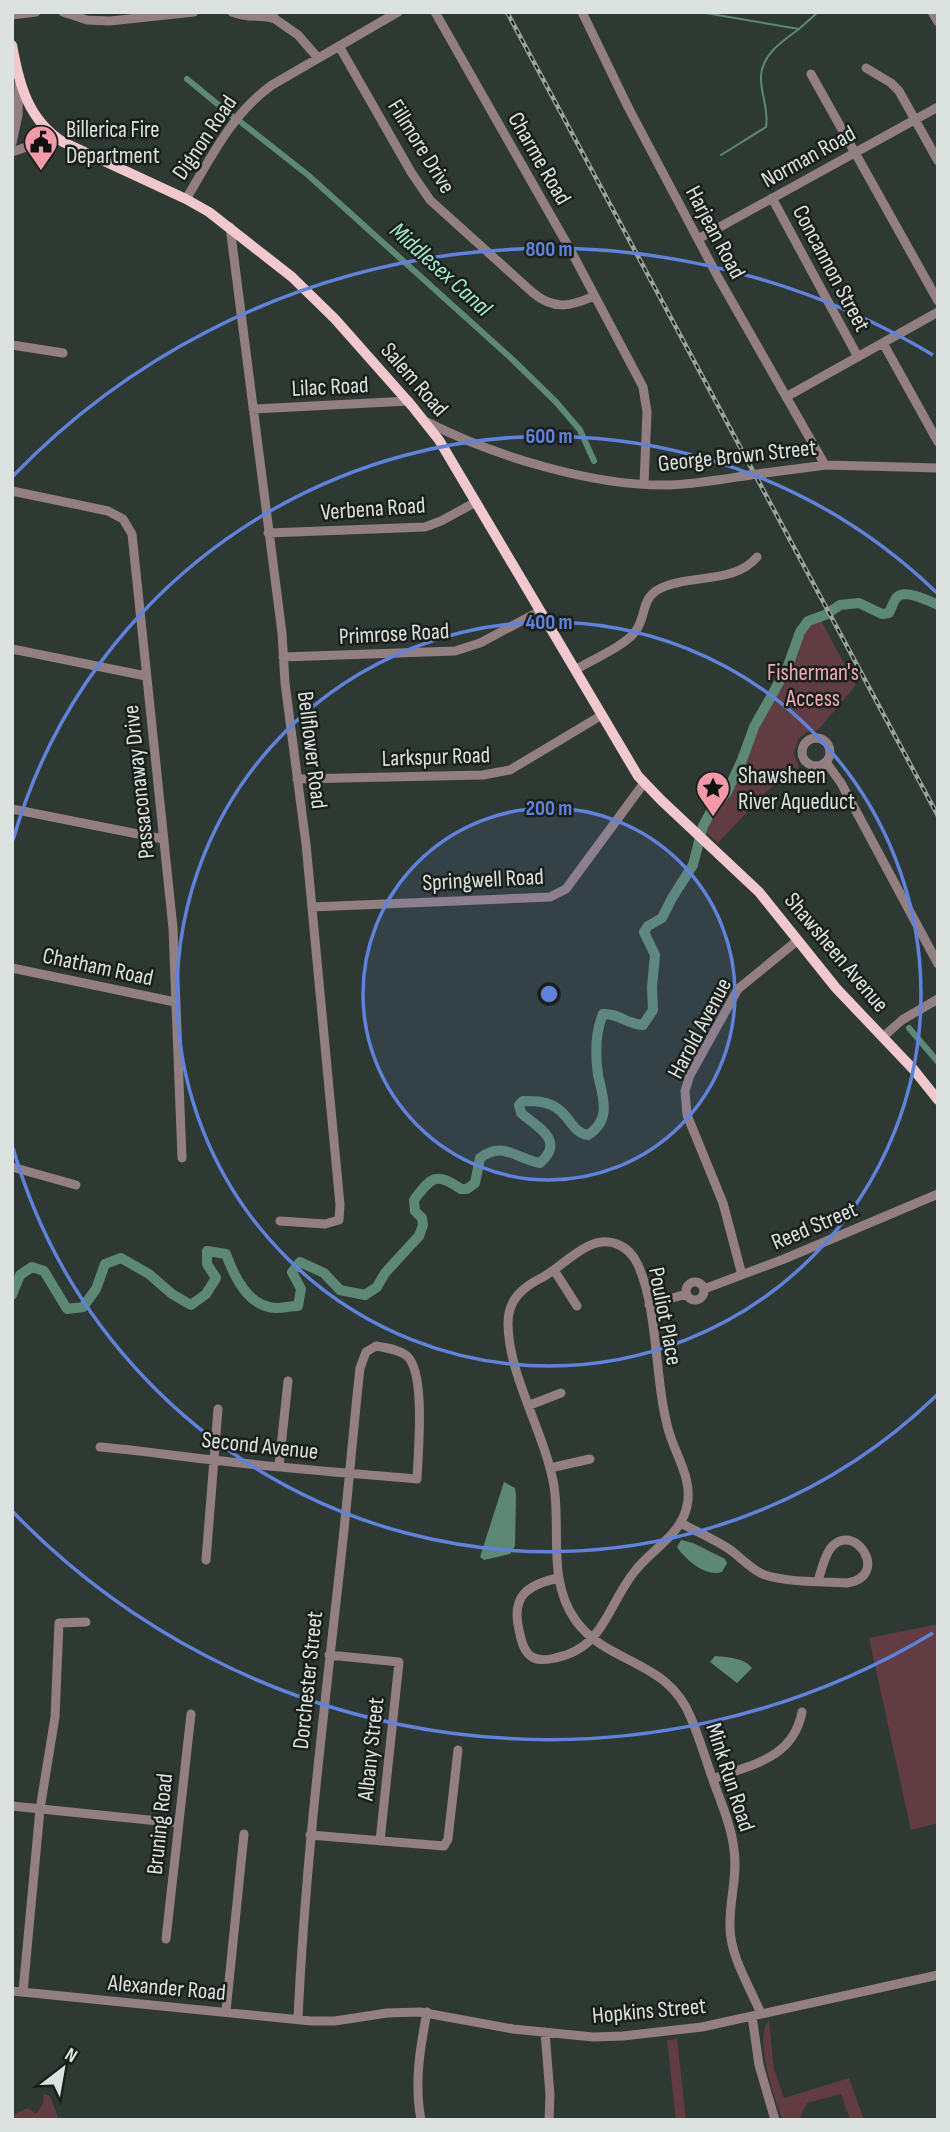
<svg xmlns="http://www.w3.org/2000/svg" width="950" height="2132" viewBox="0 0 950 2132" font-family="'Sofia Sans Condensed',sans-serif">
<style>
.green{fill:#613c42}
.water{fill:#5e8876}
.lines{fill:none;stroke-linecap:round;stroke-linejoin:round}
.stream{stroke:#5e8876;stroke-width:2}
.canal{stroke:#5e8876;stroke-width:6}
.river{stroke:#5e8876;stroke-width:10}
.minor{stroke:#937f82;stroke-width:9}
.major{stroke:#f0c8cd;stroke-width:10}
.rail-casing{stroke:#9ca4a0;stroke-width:4.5}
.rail{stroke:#1a1f1c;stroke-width:2;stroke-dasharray:5;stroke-linecap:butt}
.minor-bridge{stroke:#937f82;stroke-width:9}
.ring{fill:none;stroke:#6082da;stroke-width:3.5}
.labels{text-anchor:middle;stroke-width:5;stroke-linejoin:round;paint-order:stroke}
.poi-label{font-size:23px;fill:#dce2df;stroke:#1a1f1c;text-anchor:start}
.street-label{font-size:23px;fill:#dce2df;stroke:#1a1f1c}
.park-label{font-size:23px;fill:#f3acb7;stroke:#1a1f1c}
.water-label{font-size:24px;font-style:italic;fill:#a1eacb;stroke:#1a1f1c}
.centre{fill:#6082da;stroke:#1a1f1c;stroke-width:3.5}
.ring-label{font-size:21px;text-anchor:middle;font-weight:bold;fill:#6082da;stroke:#1a1f1c;stroke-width:5;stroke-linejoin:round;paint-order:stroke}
</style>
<rect width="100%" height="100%" fill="#2e3934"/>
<path class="green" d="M819,617L856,685L818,730L807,732L798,739L794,754L799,767L767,791L718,843L702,829L703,826L714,806L727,792L742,760L754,727L788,666L800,632L808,621Z
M938,1624V1823L911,1830L869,1638Z
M769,2021L774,2069L784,2098L849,2078L864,2120H850L841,2094L807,2103L799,2120H783C775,2102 753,2035 769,2021Z
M677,2039L686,2120H676L667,2040Z
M44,2094L50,2096L59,2120H12V2115L28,2108L36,2114L43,2104Z"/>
<path class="water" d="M504,1482L515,1488L516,1495L515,1546L510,1554L484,1560L480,1557Z
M681,1540L693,1543L725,1559L727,1563L722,1572C705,1577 686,1560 677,1547Z
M715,1656C727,1657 745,1658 752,1668L737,1683L710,1662Z"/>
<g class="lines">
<path class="stream" d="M700,12L799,29L818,12
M721,155L766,127C769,108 760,93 761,76C762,54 784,40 799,29"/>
<path class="canal" d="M187,79L232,116
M242,123L308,175L513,360L556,402L580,430L594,461
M909,1028L938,1062"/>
<path class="river" d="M12,1295L20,1275L32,1267L44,1271L67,1309L83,1307L96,1289L105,1264L121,1258L149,1274L172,1294L191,1305L206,1294L216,1278L207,1264V1251L226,1254C234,1276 248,1307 276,1308C283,1308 291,1306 298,1306L301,1289L292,1272L300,1262L324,1273L340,1290L365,1295L377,1287L385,1273L419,1236L423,1225L422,1218L415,1211L414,1200C432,1176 436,1172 461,1189H467L475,1183L480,1158C503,1140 516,1159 540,1163C566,1140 537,1127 521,1113L519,1105L523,1101C535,1101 548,1101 558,1109C570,1117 573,1133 588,1135C612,1119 603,1098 598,1075C595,1054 595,1033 603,1014C619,1013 626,1024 643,1025L653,1010L652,987L655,955L644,932L648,926L662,918L672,898L693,865L703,826L714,806L727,792L742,760L754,727L788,666L800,632L808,621L825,615L840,605L859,603L882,614L889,613C891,609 894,600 897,597C906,589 929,601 938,605"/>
<path class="minor" d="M63,12L87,20L110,21L194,12
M232,12C249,19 260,14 275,19L272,12
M435,12L571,251L643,387L647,412L644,484
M582,12L628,107L719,279L825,465
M932,12L938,22
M12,15L36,12
M275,19L298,35L318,58
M339,46L411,172L430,200L532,292C553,310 570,307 594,296
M866,68L891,83L899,91L938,161
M811,74L938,301
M12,143L18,115L19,83
M12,152L55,137
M772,198L858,357
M186,199C211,158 232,113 272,85L398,12
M230,227L282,633L285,683L306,844L340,1205L339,1220L325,1224L280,1221
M698,239L938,107
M883,343L938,442
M12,345L63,353
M786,397L938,312
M253,409L409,401
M427,422C494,456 595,487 670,485C697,484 724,479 750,475
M765,473L826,465L938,468
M12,491L108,511L123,519L132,534L173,928L182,1158
M268,533L425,527L441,521L476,502
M12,649L146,676
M283,657L455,651L480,643L540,611
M575,670C591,660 623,647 635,632C647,617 640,598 661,588C691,574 735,584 757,557
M802 752a14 14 0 1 1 28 0a14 14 0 1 1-28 0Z
M826,762L841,783L938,964
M297,779L483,775L510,770L602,715
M12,809L163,839
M312,907L550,897L566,889L644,783
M12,968L175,1002
M883,1037L902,1020L938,999
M12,1167L76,1185
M554,1270L577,1306
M742,1275L723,1203L687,1115L685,1091L690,1075L738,989L798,940
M686 1291a9 9 0 1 1 18 0a9 9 0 1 1-18 0Z
M704,1289L784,1259L938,1194
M649,1305L686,1294
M530,1405L561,1393
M100,1447C138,1450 175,1456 213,1460C281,1468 349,1473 417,1479C418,1453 426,1373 407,1356C399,1349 386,1348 376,1346L366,1352L360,1368C353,1431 348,1495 341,1558C324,1712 305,1865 298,2019
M279,1466L288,1381
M550,1468L590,1459
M681,1523C697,1532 714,1539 729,1549C741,1557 751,1570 765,1575C790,1583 821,1581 847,1583C892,1576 853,1518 830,1549C824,1558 821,1571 818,1581
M206,1560L218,1409
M558,1578C527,1585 511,1596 519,1630C521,1639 523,1651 532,1657C539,1661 547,1660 555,1658C605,1648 607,1605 635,1571C652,1549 681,1535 687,1506C693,1480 676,1456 669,1432C654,1381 659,1312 638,1265C634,1256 627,1248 617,1244C590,1233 565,1265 543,1277C523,1287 508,1299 508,1323C508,1375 545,1433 554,1486C561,1531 547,1581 576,1621C608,1665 668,1659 691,1718C701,1742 708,1767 717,1791C724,1810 732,1830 734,1850C738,1876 729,1901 730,1927C730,1956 750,1987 761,2014
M329,1655L399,1662L380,1841
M713,1779C752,1764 793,1759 802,1712
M12,1806L178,1823
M310,1835L444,1846L448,1839L458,1750
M166,1939L191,1714
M12,1991L311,2021H335L387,2013L420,2012L513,2029L593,2037L623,2036L702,2027L938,1975
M23,1992L40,1809L55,1717L59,1623L86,1622
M226,2011L244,1834
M752,2016L759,2065L775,2120
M545,2032L550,2095L549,2120
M421,2120C414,2083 420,2048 427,2012"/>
<path class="major" d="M12,45C19,84 28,120 63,142L186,199L209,212L292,277L335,319L412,406L439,440L638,776L661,800L759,892L836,988L914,1070L938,1100"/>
<g class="rail-casing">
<path id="rail" d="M507,12L938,816"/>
</g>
<use href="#rail" class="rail"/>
<path class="minor-bridge" d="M750,475L765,473"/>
</g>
<circle cx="549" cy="994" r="186" fill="#6082da" fill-opacity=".12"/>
<g class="ring">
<circle cx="549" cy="994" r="186"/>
<circle cx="549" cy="994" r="372"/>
<path d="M937 1395A558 558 0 0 1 13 1148M13 840A558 558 0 0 1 937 593"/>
<path d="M933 1633A745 745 0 0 1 13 1512M13 476A745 745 0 0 1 933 355"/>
</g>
<defs>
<g id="civic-pin" transform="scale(1.75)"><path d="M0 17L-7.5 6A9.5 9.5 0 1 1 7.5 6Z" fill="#f39aa9" stroke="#1a1f1c"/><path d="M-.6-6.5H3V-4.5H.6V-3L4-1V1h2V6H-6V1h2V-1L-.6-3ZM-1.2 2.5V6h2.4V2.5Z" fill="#111"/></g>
<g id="sight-pin" transform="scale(1.75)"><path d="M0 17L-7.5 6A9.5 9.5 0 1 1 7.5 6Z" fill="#f39aa9" stroke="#1a1f1c"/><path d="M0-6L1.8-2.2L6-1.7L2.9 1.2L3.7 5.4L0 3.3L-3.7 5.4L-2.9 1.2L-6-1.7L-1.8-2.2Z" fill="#111"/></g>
</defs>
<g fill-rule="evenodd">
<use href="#civic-pin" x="41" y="142"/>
<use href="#sight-pin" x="713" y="788"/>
</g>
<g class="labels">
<g class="poi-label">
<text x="66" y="137">Billerica Fire<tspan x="66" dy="26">Department</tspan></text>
<text x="738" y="783">Shawsheen<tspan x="738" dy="26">River Aqueduct</tspan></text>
</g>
<g class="street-label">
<text transform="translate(204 137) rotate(-56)" y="8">Dignon Road</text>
<text transform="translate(422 146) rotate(58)" y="8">Fillmore Drive</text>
<text transform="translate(808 156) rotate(-29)" y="8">Norman Road</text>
<text transform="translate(540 158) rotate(60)" y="8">Charme Road</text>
<text transform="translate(716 232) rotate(62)" y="8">Harjean Road</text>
<text transform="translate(832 268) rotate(62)" y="8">Concannon Street</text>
<text transform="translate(415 379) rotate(49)" y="8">Salem Road</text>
<text transform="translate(330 386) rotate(-3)" y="8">Lilac Road</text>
<text transform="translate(737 455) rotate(-6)" y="8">George Brown Street</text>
<text transform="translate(373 508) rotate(-4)" y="8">Verbena Road</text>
<text transform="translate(394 633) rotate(-3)" y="8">Primrose Road</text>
<text transform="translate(313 750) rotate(83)" y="8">Bellflower Road</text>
<text transform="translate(436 756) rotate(-2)" y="8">Larkspur Road</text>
<text transform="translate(138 782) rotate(-96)" y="8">Passaconaway Drive</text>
<text transform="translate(483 879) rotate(-3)" y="8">Springwell Road</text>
<text transform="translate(837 952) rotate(50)" y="8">Shawsheen Avenue</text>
<text transform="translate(98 966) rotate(12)" y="8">Chatham Road</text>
<text transform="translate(699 1028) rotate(-62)" y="8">Harold Avenue</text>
<text transform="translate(814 1225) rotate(-23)" y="8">Reed Street</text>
<text transform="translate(666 1316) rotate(79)" y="8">Pouliot Place</text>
<text transform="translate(260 1445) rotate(6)" y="8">Second Avenue</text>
<text transform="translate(307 1680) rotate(-84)" y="8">Dorchester Street</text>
<text transform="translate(370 1749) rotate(-84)" y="8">Albany Street</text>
<text transform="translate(731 1777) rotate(72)" y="8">Mink Run Road</text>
<text transform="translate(159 1824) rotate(-84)" y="8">Bruning Road</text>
<text transform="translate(167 1987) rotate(5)" y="8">Alexander Road</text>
<text transform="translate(649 2010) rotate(-5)" y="8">Hopkins Street</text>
</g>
<g class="park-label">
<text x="813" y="680">Fisherman's<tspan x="813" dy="26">Access</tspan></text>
</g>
<g class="water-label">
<text transform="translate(441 269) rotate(42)" y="8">Middlesex Canal</text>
</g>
</g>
<circle cx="549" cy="994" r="10" class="centre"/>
<g class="ring-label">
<text x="549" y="256">800 m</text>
<text x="549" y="443">600 m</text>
<text x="549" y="629">400 m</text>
<text x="549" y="815">200 m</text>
</g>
<rect width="950" height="2132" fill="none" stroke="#dce2df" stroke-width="28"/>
<g transform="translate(63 2069) rotate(31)" stroke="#1a1f1c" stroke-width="5" paint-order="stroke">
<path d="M0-5L12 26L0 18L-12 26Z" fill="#dce2df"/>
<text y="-10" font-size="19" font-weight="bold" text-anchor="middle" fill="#dce2df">N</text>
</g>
</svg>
